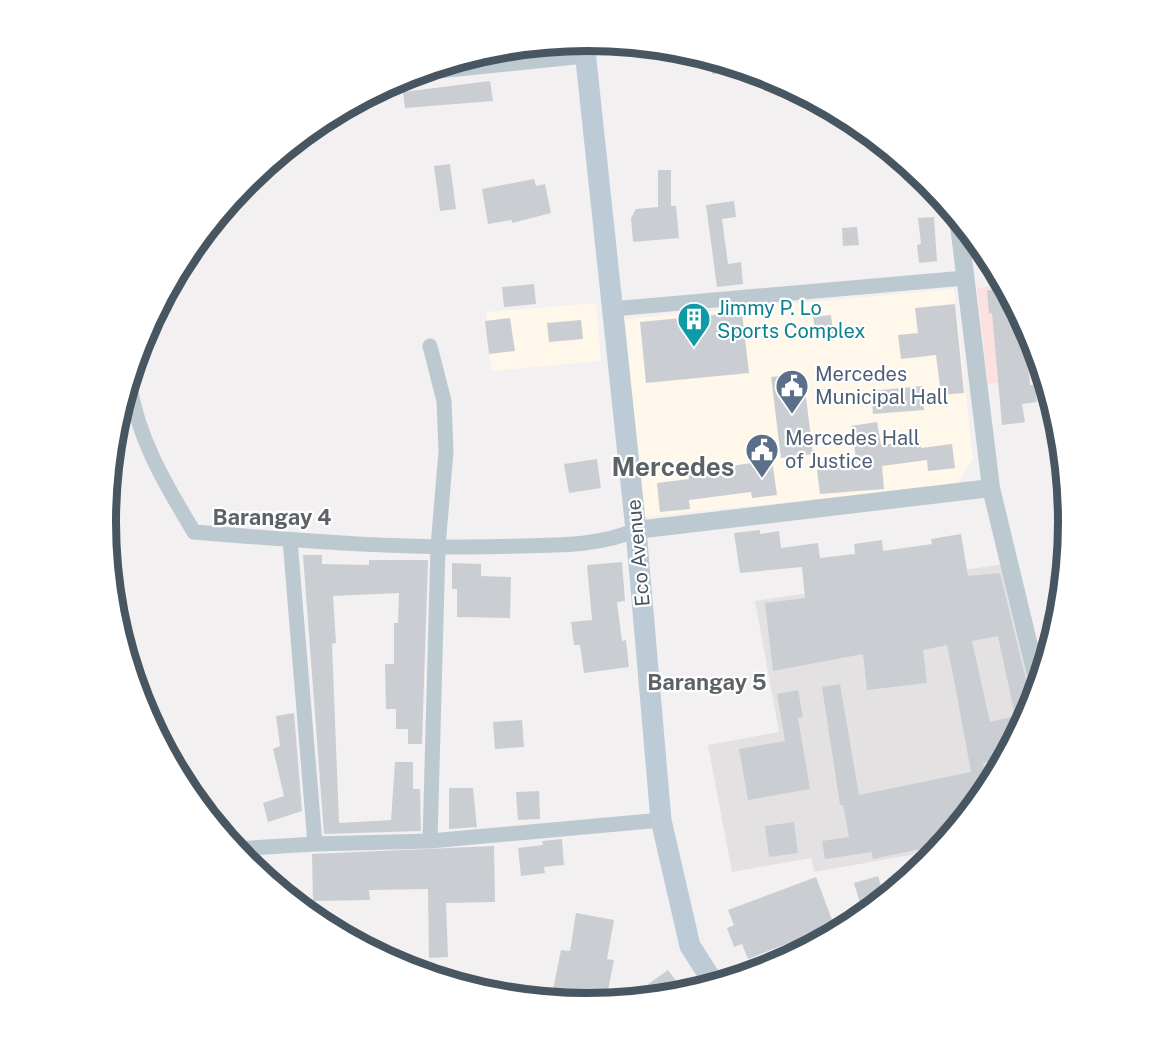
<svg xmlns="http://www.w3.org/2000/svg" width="1175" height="1045" viewBox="0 0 1175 1045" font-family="'Public Sans',sans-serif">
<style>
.commercial{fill:#fef7ea}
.education{fill:#e4e1e3}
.medical{fill:#fde1e0}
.building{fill:#caced3;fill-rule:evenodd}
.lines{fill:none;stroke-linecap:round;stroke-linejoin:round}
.minor{stroke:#bdc9d1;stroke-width:15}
.tertiary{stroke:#bdc9d1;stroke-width:18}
.secondary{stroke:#bdcbd6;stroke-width:21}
.labels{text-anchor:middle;stroke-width:4.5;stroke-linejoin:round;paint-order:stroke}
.culture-label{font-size:20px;fill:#0d838f;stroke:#fff;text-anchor:start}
.service-label{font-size:20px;fill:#4e5e75;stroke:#fff;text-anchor:start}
.street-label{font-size:20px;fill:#475660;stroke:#fff}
.quarter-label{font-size:22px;font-weight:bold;fill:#5c6266;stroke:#fff}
.district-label{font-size:26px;font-weight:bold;fill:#5c6266;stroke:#fff}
.rim{fill:none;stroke:#475660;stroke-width:8}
</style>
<rect width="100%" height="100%" fill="#f3f0f1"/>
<path class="commercial" d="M954,289L973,459L956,485L644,517L625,319Z
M596,303L601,361L491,371L486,312Z"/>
<path class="education" d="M1004,564L1036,697L988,791L939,850L814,872L811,858L732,872L708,745L779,732L755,601Z"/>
<path class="medical" d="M1005,285L1033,338L1042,378L988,384L977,288Z"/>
<path class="building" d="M710,59L749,70V71L712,74Z
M763,74L772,77L793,89L764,91Z
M490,81L493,101L405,108L403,92Z
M450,164L456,209L440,211L434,166Z
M658,170H671V206H676L679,238L633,242L631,218L636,209L658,207Z
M534,179L536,186L545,184L551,213L512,223V220L488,224L482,189Z
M734,201L736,217L722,219L728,264L741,262L743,284L717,287L706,205Z
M934,217L937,261L919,263L917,245L921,244L918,218Z
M857,227L859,245L843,246L842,228Z
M534,284L536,304L504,307L502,287Z
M1006,289L1024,322L1030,385H1035L1037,402L1022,404L1025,422L1002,425L992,313L989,314L987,290Z
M955,304L964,393L941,395L936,355L901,359L898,335L918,333L915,308Z
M742,312L749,373L646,383L640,322Z
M831,315L833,333L816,335L813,317Z
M510,318L515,351L489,354L485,321Z
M581,320L583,339L549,342L547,323Z
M803,373L813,454L781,458L771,377Z
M922,386L924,410L873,414L871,391Z
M877,422L881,445L920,440L921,448L952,444L955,468L928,471L927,460L882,466L884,489L820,494L817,470L857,465L851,426Z
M597,459L601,488L569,493L564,464Z
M772,460L777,495L752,498L751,492L689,500L690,509L660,512L657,483L689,479L688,472Z
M760,530V534L779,531L781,548L818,543L820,558L855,554L854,544L882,540L883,551L932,544L931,539L961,534L968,576L1000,573L1033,708L1005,759L983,763L988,790L982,798L962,802L965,819L944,844L873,859L872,852L825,859L822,841L849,837L843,805H840L822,687L840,684L859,795L971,772L954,680L947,645L923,650L927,683L867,690L863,654L773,671L765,603L805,598L802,567L740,573L734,533ZM998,636L1015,716L990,722L972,641Z
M303,555H322V564L369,565V560H428L422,744H408V729H396V709H386L385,664H394V623H398L399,593L333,596L336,643L332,644L339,823L391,820L395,762H413V789H420L421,831L324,834Z
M622,562L625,601L617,602L622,641L626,640L629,667L584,673L580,645H574L571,622L592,620L587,565Z
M452,563L481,564V576L511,577L510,618L457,617V589H452Z
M798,690L803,717L798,718L810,789L748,800L739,749L785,741L777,694Z
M294,713L302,811L268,822L263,803L284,796L273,749L280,746L276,716Z
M522,720L524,747L495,749L493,722Z
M449,788H473L477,827L449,829Z
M539,791L540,819L518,820L516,792Z
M794,822L798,853L769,857L765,826Z
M562,839L564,865L544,867L545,873L521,876L518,848L543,845L542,841Z
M494,846L495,902L446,903L448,957L429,958L428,889L369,890L370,900L313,901L312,854Z
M878,876L885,899L864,916L854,883Z
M816,877L834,925L748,959L742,944L734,947L727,928L734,925L728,910Z
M576,913L614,920L607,959L614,960L606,1001L553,990L561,950L570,951Z
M668,970L686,994L625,1001Z"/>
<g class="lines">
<path class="minor" d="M418,73L585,56
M612,309L965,278
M129,381C137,437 165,484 194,532C302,541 411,550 519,546C559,545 599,546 636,530
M290,540L315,844L430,841L661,820
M127,657L190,794
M430,841L438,547L446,451L444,401L430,346
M235,849L315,844
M454,983L529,999"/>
<path class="tertiary" d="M958,217L991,488L1039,687
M636,530L991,488"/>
<path class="secondary" d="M584,41L636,530L661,820L690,946L715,985"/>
</g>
<defs>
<g id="building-pin" transform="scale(1.725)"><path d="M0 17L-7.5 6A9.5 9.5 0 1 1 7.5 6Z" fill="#0f9aa8" stroke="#fff"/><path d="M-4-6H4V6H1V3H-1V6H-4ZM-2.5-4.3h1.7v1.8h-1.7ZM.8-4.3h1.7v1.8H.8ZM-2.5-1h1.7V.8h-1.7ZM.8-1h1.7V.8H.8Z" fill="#fff"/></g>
<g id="civic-pin" transform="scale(1.725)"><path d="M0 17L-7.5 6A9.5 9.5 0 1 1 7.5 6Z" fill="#5c6f8a" stroke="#fff"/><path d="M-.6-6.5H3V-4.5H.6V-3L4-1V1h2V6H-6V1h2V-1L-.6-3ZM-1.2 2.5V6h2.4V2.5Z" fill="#fff"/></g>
</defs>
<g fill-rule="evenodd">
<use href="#building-pin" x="694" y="319"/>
<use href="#civic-pin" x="792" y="386"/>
<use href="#civic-pin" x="762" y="450"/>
</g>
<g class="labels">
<g class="culture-label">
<text x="717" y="315">Jimmy P. Lo<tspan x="717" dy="23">Sports Complex</tspan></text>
</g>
<g class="service-label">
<text x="815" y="381">Mercedes<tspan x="815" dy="23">Municipal Hall</tspan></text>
<text x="785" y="445">Mercedes Hall<tspan x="785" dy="23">of Justice</tspan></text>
</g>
<g class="street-label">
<text transform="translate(638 553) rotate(-95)" y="7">Eco Avenue</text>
</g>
<g class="quarter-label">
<text x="272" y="525">Barangay 4</text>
<text x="707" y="690">Barangay 5</text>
</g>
<g class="district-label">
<text x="673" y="476">Mercedes</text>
</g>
</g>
<path d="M0 0H1175V1045H0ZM116 522a471 471 0 1 1 942 0a471 471 0 1 1-942 0Z" fill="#fff" fill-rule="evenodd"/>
<path class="rim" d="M116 522a471 471 0 1 1 942 0a471 471 0 1 1-942 0Z"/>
</svg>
